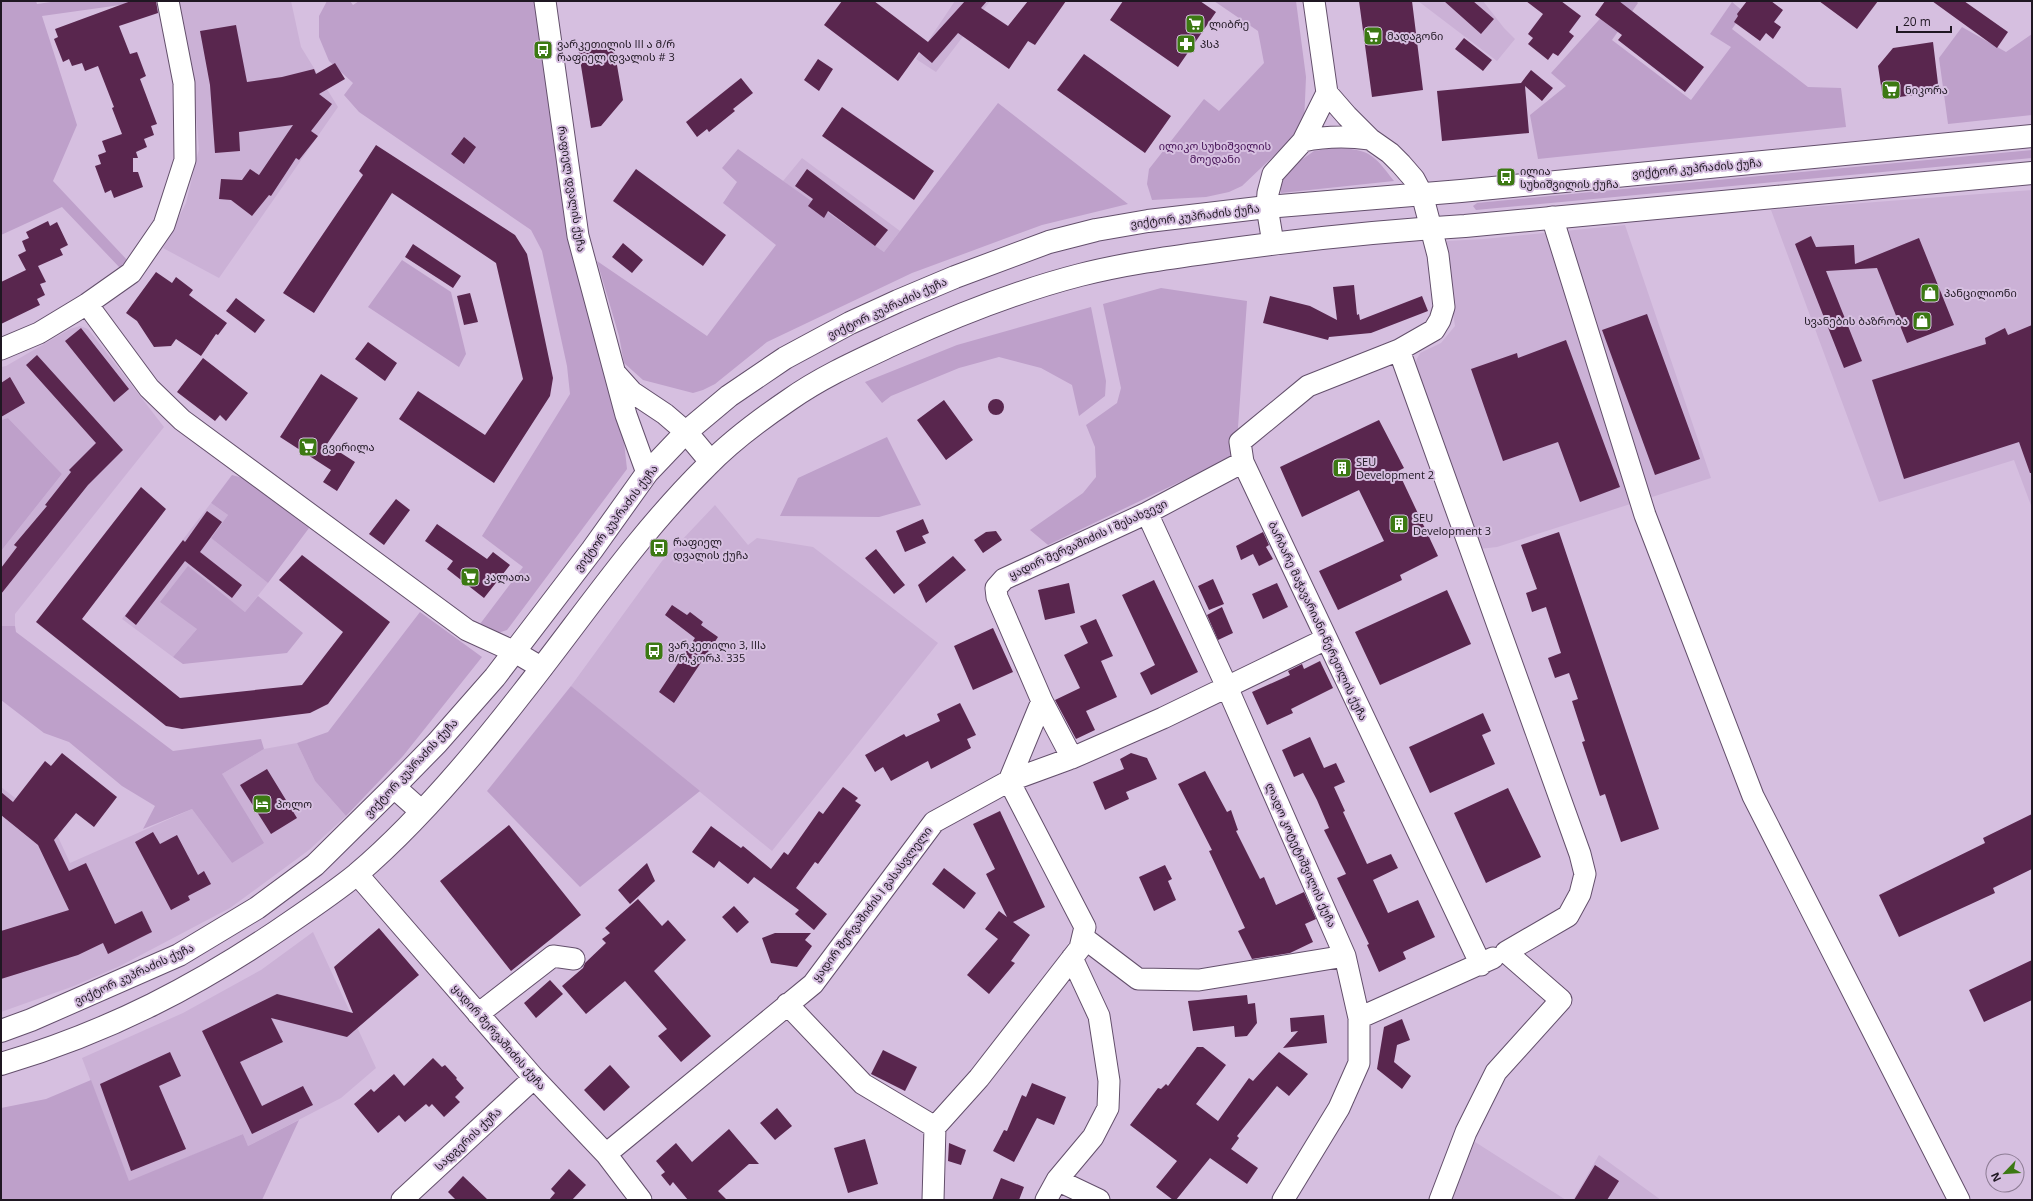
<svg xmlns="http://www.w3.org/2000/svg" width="2033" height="1201" viewBox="0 0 2033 1201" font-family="'Open Sans','Noto Sans Georgian',sans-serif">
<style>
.built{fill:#cbb1d6}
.green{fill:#bea0ca}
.building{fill:#59264e}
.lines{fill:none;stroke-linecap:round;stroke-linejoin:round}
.minor-casing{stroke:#634f6b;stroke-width:23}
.major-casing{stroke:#634f6b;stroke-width:24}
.minor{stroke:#fff;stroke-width:21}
.major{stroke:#fff;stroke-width:22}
.labels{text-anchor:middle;stroke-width:4;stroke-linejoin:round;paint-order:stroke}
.poi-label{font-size:11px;fill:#1f1722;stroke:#d6bfe0;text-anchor:start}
.park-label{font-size:11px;fill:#441055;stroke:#d6bfe0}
.street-label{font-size:11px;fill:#1f1722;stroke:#d6bfe0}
</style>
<rect width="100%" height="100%" fill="#d6bfe0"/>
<path class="built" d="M176,1H291L301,47L338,107L219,278L163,248L186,203L199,149L192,70Z
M955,1H990L936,72L916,59Z
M1418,1H1483L1504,28L1515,39L1497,61Z
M802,158L900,231L884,252L783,181Z
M2032,190V508L2014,460L1879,502L1771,210Z
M1625,225L1711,478L1497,547L1479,549L1415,363L1420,353L1441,343L1455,326L1444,253L1447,241L1484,239Z
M80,326L88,329L164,427L15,614V626H1V551L62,474L8,418L1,420V367L6,366L70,329Z
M211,503L228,515L211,538L268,583L245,612L187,567L197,629L173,657L122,619Z
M715,505L748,545L757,538L813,547L938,643L772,851L571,686L662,561Z
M297,743L315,781L346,816L309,850L230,908L120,966L74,986L1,1012V787L54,828L70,863L192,809L232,863L222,774L264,749Z
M313,932L376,1068L341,1098L248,1146L243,1134L129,1182L82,1058L183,1013L261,970Z
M1472,1140L1566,1200H1449Z
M1599,1155L1661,1200H1573Z"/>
<path class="green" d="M1,1H36L37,4L58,1H149L42,16L77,125L53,181L128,261L121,269L62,207L1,235Z
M327,1H350L353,5L359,1H536L548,100L568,226L624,442L627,469L507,630L495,634L480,624L523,567L482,536L570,394L567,366L542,251L531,230L359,112L344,95L353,83L329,61L319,37V16Z
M1214,1H1296L1306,77L1304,123L1279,151L1242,186L1229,192L1206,197L1152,200L1147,184L1149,169L1204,99L1219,111L1264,63L1258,31Z
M1616,1H1636L1638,3L1612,40L1691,100L1731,47L1710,34L1732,2L1744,12L1732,29L1808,87L1841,88L1846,127L1538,159L1530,115L1566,86L1551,73Z
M1962,27L2006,52L2032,34V115L1948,124L1939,58Z
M998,103L1128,204L1042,225L912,273L767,342L715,384L703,390L693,393L643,380L624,363L619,336L597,261L707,336L776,245L723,203L737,182L722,168L738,149L884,252Z
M1334,148C1370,149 1373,154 1394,181L1281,193L1280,183L1297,163L1314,151Z
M2032,150V158L1476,210L1473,206L1477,203Z
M402,260L451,292L466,354L459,367L368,307Z
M1161,288L1247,301L1236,455L1048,545L1030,530L1083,493L1096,477L1095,447L1086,425L1117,403L1121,388L1103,304Z
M1091,307L1106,381L1105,396L1079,416L1072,385L1041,368L999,357L959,368L891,396L882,403L865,382L957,345Z
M8,418L62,474L1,551V420Z
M887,437L921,505L879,517L780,516L798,478Z
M232,475L243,478L309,528L268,583L211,538L228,515L211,503Z
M188,566L245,612L258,596L303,633L287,653L183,664L173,657L197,629L160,602Z
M420,612L482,657L403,756L346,816L315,781L297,743L328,732Z
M1,626H15L16,632L173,751L261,739L264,749L222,774L264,843L232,863L192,809L143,829L155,806L122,786L69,742L44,733L1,700Z
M571,686L700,791L580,887L487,791Z
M91,1080L129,1181L243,1134L248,1146L299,1120L262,1200H1V1108L46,1099Z"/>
<path class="building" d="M131,1H156L158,13L119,26L130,54L137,52L146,76L140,79L157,124L151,126L154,135L144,139L147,147L136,152L138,158H133V172H138L143,187L114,198L111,190L105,193L95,166L101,164L98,155L106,152L102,141L122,134L112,108L114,107L98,66L85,71L82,63L72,66L69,59L63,62L54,39L58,37L55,29Z
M842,1H874L928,42L965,1H987L981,8L1008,26L1028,1H1066L1035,45L1028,41L1009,69L958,33L932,63L919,52L898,81L824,25Z
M1123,1H1200L1216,12L1178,67L1110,20Z
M1359,1H1412L1423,90L1372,97Z
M1444,1H1473L1494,19L1481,34Z
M1526,1H1561L1581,16L1569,32L1574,36L1558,56L1553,53L1548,60L1528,44L1533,38L1528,34L1543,14Z
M1605,1H1619L1704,67L1685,92L1618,40L1622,35L1595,15Z
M1747,1H1771L1783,10L1774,22L1781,27L1773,39L1766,33L1760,41L1734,22L1738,16L1737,14Z
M1819,1H1878L1857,29Z
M1932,1H1964L2008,32L1997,48Z
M236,25L247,82L282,77L314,69L316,74L335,63L345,79L319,94L332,104L311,131L318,136L299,160L296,158L271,196L269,195L252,216L231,200L219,199L221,179L242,180L250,169L259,175L293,125L239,132L240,151L215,153L210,85L200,31Z
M1464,38L1492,60L1483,71L1455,49Z
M613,42L623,100L601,126L591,128L578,47Z
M1933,42L1939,92L1883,99L1878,66L1893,48Z
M1084,54L1171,116L1145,153L1057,90Z
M818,59L833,69L819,91L804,80Z
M1531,70L1553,88L1542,101L1525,86L1529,133L1442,141L1437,91L1521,83Z
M741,78L753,93L733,109L735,111L709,132L707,129L697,137L686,122Z
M842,107L934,171L914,200L822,136Z
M464,137L476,147L464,164L451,154Z
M376,145L515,235L527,254L553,378L550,396L494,483L399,419L418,391L485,435L523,379L496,263L392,193L314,313L283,293L363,175L359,171Z
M636,169L726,235L703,266L613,201Z
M807,169L888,230L875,246L828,211L824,218L808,206L813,199L795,186Z
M48,221L50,226L57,222L68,245L60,249L63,255L38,266L46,282L40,284L45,295L37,299L40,305L1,324V282L26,270L18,255L26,251L22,241L29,238L26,232Z
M1811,236L1816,247L1854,245L1855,264L1919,238L1954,325L1907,343L1877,268L1826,271L1862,361L1844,368L1795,244Z
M623,243L643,260L632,273L612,257Z
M413,244L461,276L453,288L405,257Z
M156,272L172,283L176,277L193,290L189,295L227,323L218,335L216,334L201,356L176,339L171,346L154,347L137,321L126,313Z
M1354,285L1357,315L1359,314L1360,320L1422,296L1428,311L1371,333L1329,337L1328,340L1263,323L1270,296L1310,306L1337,320L1333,287Z
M470,293L478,322L464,325L457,296Z
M236,298L265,320L255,333L226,311Z
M1647,314L1700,459L1655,475L1602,330Z
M2032,325V473H2030L2019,442L1904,479L1872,380L1986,344L1985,338L2005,328L2008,335Z
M81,328L129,389L114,402L65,341Z
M1566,340L1620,487L1580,502L1558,442L1503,461L1471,369L1517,353L1518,358Z
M368,342L397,363L385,381L355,359Z
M37,355L123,450L88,485L1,594V568L17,547L14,545L47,506L45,505L71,472L69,470L96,443L26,365Z
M203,358L248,393L226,421L220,415L215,421L177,392Z
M321,374L358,398L327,444L355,462L337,491L323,482L331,470L280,437Z
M10,377L25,403L1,417V383Z
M988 407a8 8 0 1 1 16 0a8 8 0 1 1-16 0Z
M944,400L973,440L946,460L917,420Z
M1379,420L1404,468L1398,471L1438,556L1400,575L1402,580L1338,610L1319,571L1384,541L1359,490L1302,517L1280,467Z
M141,487L166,509L82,619L180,698L302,685L343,632L279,580L302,555L390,622L328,704L310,713L182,729L166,726L36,622Z
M396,499L410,510L384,545L369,534Z
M207,511L222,522L200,552L242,585L232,598L185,561L136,625L125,616L183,540L185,542Z
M923,519L929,533L922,536L926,543L905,552L896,531Z
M437,524L487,559L493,552L510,565L484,598L447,569L453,561L425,541Z
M996,531L1002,540L983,553L974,540L986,532Z
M1263,532L1269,545L1266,547L1273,559L1259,566L1253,554L1241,560L1236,546Z
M1559,532L1659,829L1621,842L1605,794L1600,796L1582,742L1585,741L1572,701L1578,699L1569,673L1555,678L1548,658L1561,653L1546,607L1532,612L1526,593L1537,589L1521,545Z
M876,549L905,585L894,594L865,558Z
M953,556L966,570L926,603L918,585Z
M1213,579L1224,604L1209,610L1198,586Z
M1154,580L1198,672L1151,695L1140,673L1155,665L1122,595Z
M1069,583L1075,613L1045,620L1038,590Z
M1277,583L1288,607L1263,619L1252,594Z
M1447,590L1471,644L1380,685L1355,632Z
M672,605L687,615L690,612L703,622L701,625L718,637L674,703L659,692L695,638L665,615Z
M1222,607L1233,633L1218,640L1207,615Z
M1096,619L1113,656L1101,661L1117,697L1086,711L1095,730L1076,739L1055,700L1080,688L1064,655L1088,643L1080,626Z
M993,628L1013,672L973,690L954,646Z
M1320,661L1333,688L1291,709L1293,713L1267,725L1252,692L1290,675L1288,671L1302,664L1304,669Z
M960,703L976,735L967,739L971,748L931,769L928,761L891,781L883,767L875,772L865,755L904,734L906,737L940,721L937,714Z
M1483,713L1491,731L1482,735L1495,764L1430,793L1409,747Z
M1310,737L1324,768L1336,763L1345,782L1334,787L1345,811L1343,812L1367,864L1391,854L1398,868L1373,880L1388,913L1418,900L1435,937L1403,952L1406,959L1379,972L1367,945L1369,944L1337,878L1346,874L1324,830L1329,828L1317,800L1303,773L1294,777L1282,750Z
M62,753L117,797L94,827L76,813L54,840L69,871L86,863L115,924L142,911L152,932L108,954L103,943L78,955L1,979V931L69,910L38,845L1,815V792L13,802L45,761L51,766Z
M1131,753L1147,758L1157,779L1126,792L1129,799L1105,810L1093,782L1124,769L1120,759Z
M267,769L297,818L271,834L240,785Z
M1205,771L1227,812L1231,810L1238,830L1236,831L1260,879L1264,877L1276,905L1304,892L1316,919L1305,924L1313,942L1290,953L1252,959L1238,931L1245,928L1209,851L1212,850L1178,784Z
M843,787L858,798L855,801L861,805L818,864L815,862L796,888L827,914L814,930L795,914L799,910L754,877L748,884L719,861L714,868L692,852L711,826L741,848L743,846L771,869L784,852L788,855L819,811L823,814Z
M1508,788L1541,857L1486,883L1454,813Z
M1000,811L1045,907L1013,922L1030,935L1011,961L1015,963L989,994L967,975L998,939L985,929L999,911L1007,917L986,874L995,869L973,824Z
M2032,814V869L1993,888L1995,893L1899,937L1879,895L1985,843L1983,838Z
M509,825L581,915L511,971L440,881Z
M153,832L160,844L177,835L198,875L204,871L211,884L188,896L190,900L171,910L135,842Z
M647,863L655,881L630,904L618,890Z
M1165,865L1172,879L1168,881L1176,900L1154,911L1139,877Z
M944,868L976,893L964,909L932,884Z
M638,899L662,926L668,920L686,940L654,971L711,1036L681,1062L658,1036L667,1029L625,981L586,1014L562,986L583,968L585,963L606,943L602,939L610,933L605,928Z
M734,906L749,922L737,933L722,917Z
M379,928L419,975L347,1037L271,1018L283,1042L240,1062L262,1106L303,1086L313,1105L252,1134L202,1031L277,994L353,1013L334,967Z
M775,933H811L805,940L812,946L797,967L771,963L762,938Z
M2032,960V1000L1984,1022L1969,990Z
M550,980L563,994L536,1018L524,1003Z
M1247,995L1248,1004L1255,1003L1257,1023L1247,1036L1235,1037L1234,1026L1193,1031L1188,1001Z
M1324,1015L1327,1043L1283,1048L1298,1031L1291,1032L1290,1018Z
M1402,1019L1410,1040L1397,1045L1394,1062L1411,1076L1402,1089L1377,1069L1384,1027Z
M1197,1047H1203L1226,1065L1196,1104L1218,1121L1249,1078L1253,1081L1279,1052L1308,1074L1289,1096L1277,1086L1237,1136L1239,1138L1231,1149L1258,1168L1247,1184L1210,1158L1176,1200H1173L1156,1187L1177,1161L1130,1125L1158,1088L1161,1089L1166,1084L1168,1086Z
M883,1050L917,1067L905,1091L871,1074Z
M170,1052L181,1076L159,1086L186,1149L131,1171L100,1084Z
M433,1058L442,1067L445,1065L457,1078L456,1079L464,1088L455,1097L460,1102L444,1117L432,1104L429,1107L426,1104L405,1122L399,1115L378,1133L354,1104L371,1089L374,1092L394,1074L404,1086Z
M610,1065L630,1087L604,1111L584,1090Z
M1032,1083L1066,1097L1054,1125L1037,1118L1014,1162L993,1151L1004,1130L1007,1131L1022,1095L1026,1097Z
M777,1108L792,1126L775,1140L760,1123Z
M729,1129L759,1164H749L718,1191L727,1200H688L673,1182L670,1186L661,1175L665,1172L656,1161L676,1143L692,1162Z
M865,1139L878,1184L848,1193L834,1148Z
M949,1143L966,1150L961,1165L948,1161Z
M1595,1165L1619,1181L1607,1200H1574Z
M569,1169L586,1185L572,1200H549L555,1193L551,1189Z
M463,1176L488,1200H456L448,1192Z
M1001,1178L1024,1187L1019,1200H992Z"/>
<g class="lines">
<g class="minor-casing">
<path id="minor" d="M545,1L578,236L626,415L647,473
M1314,1L1327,93L1347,116L1370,139L1390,153L1401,164L1414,179L1422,194L1438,255L1444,307L1440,320L1434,330L1399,350L1308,386L1240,442L1243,462L1481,965
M1303,141C1326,136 1347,136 1370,139
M1552,217L1645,515L1753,796L1959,1200
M1273,243L1267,207L1268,193L1273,174L1303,141L1327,93
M87,304L149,388L182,420L467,630L515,652L542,668
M1,349L39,333L87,304L131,273L164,225L185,160L184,83L168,1
M1399,350L1580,854L1585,874L1580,894L1568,916L1506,952L1561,1000L1496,1072L1466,1132L1440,1200
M615,373L632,392L665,414L686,432
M1147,513L1227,687L1345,956L1359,1018V1063L1339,1108L1283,1200
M1072,758L1042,701L997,597L996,588L1004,579L1147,513L1243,462
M1009,781L1042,701
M357,874L534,1078L606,1154L641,1200
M1084,938L1138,979L1199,980L1345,956
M787,1004L863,1084L935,1127
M478,1014L553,956L574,959
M1359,1018L1493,958
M606,1154L813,984L934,822L1009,781L1072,758L1163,718L1326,639
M1057,1180L1099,1200
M402,1200L534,1078
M933,1200L935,1127L979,1078L1080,948L1085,927L1009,781
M1046,1200L1057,1180L1093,1137L1108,1108L1109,1081L1099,1016L1072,958"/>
</g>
<g class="major-casing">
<path id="major" d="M686,432L711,462
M394,787L421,811
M1,1031L31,1020L179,955L257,908L315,865L394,787L437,743L495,677L592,550L647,473L686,432L729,396L785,358L850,323L898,301L955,277L1049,242L1096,230L1148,221L1267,207L1461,191L2032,136
M1,1064C109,1032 200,985 292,921C314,906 336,891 357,874C417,823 475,754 523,692C583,616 638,534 707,466C731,441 761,419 789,400C823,376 862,359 898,342C957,315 1018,291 1080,275C1123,264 1167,258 1211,252C1295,240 1380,231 1465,226L2032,173"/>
</g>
<use href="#minor" class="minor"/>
<use href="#major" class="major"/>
</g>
<defs>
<g id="supermarket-square" transform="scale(1)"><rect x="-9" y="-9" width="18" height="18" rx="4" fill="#3c7913" stroke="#d6bfe0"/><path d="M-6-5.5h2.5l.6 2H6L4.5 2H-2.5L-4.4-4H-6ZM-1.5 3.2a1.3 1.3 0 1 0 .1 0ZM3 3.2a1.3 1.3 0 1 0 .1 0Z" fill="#fff"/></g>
<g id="pharmacy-square" transform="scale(1)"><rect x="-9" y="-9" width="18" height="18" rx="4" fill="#3c7913" stroke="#d6bfe0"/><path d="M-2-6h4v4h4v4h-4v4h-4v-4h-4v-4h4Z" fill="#fff"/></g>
<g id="bus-square" transform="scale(1)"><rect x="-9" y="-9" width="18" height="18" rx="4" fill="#3c7913" stroke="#d6bfe0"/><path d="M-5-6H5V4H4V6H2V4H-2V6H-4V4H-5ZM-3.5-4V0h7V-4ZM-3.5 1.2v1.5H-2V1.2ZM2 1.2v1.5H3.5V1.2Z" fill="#fff"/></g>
<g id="shop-square" transform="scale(1)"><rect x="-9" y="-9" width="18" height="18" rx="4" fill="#3c7913" stroke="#d6bfe0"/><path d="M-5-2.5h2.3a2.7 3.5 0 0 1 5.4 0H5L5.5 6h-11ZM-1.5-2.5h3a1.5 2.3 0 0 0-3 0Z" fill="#fff"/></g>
<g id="building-square" transform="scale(1)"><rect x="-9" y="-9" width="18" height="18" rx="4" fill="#3c7913" stroke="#d6bfe0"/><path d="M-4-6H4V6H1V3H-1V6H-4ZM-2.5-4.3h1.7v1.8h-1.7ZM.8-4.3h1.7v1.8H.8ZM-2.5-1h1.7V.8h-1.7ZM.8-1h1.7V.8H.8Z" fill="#fff"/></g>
<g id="hotel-square" transform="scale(1)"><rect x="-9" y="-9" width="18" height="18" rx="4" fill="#3c7913" stroke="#d6bfe0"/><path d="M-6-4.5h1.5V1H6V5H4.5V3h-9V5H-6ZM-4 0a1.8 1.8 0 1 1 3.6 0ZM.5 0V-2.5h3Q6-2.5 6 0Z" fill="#fff"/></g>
</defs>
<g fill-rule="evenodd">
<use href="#supermarket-square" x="1195" y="24"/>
<use href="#supermarket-square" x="1373" y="36"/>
<use href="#pharmacy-square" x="1186" y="44"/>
<use href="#bus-square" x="543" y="50"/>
<use href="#supermarket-square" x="1891" y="90"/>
<use href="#bus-square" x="1506" y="177"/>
<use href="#shop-square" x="1930" y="293"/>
<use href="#shop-square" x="1922" y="321"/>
<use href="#supermarket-square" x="308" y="447"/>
<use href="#building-square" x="1342" y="468"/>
<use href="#building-square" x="1399" y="524"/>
<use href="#bus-square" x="659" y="548"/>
<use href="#supermarket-square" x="470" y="577"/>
<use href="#bus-square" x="654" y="651"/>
<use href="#hotel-square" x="262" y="804"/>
</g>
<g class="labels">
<g class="poi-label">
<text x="1209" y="28">ლიბრე</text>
<text x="1387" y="40">მადაგონი</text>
<text x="557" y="48">ვარკეთილის III ა მ/რ<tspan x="557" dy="13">რაფიელ დვალის # 3</tspan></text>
<text x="1200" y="48">პსპ</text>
<text x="1905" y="94">ნიკორა</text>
<text x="1520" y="175">ილია<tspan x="1520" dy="13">სუხიშვილის ქუჩა</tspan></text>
<text x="1944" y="297">პანცილიონი</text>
<text x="1908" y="325" text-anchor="end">სვანების ბაზრობა</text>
<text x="322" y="451">გვირილა</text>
<text x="1356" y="466">SEU<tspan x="1356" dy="13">Development 2</tspan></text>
<text x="1413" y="522">SEU<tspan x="1413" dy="13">Development 3</tspan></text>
<text x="673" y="546">რაფიელ<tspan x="673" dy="13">დვალის ქუჩა</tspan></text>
<text x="484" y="581">კალათა</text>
<text x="668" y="649">ვარკეთილი 3, IIIა<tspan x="668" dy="13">მ/რ,კორპ. 335</tspan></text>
<text x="276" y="808">პოლო</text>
</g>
<g class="park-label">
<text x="1215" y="150">ილიკო სუხიშვილის<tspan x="1215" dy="13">მოედანი</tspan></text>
</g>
<g class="street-label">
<text transform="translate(1697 168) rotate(-5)" y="4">ვიქტორ კუპრაძის ქუჩა</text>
<text transform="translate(572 189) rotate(81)" y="4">რაფიელ დვალის ქუჩა</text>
<text transform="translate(1195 216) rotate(-7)" y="4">ვიქტორ კუპრაძის ქუჩა</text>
<text transform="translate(887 308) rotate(-25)" y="4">ვიქტორ კუპრაძის ქუჩა</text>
<text transform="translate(616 518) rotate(-53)" y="4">ვიქტორ კუპრაძის ქუჩა</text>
<text transform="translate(1088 539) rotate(-25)" y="4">ყადირ შერვაშიძის I შესახვევი</text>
<text transform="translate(1318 621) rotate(65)" y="4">ბარბარე მაჭავარიანი-წერეთლის ქუჩა</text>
<text transform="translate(411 768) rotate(-47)" y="4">ვიქტორ კუპრაძის ქუჩა</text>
<text transform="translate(1301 855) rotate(66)" y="4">ლადო კოტეტიშვილის ქუჩა</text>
<text transform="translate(872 904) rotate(-53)" y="4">ყადირ შერვაშიძის I გასასვლელი</text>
<text transform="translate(134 974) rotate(-25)" y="4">ვიქტორ კუპრაძის ქუჩა</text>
<text transform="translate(499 1037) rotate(49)" y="4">ყადირ შერვაშიძის ქუჩა</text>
<text transform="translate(468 1139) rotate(-43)" y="4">სადგერის ქუჩა</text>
</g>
</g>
<rect width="2033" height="1201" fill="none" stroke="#1f1722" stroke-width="4"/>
<g transform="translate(2005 1173) rotate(245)"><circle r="19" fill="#d6bfe0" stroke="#8d7c94"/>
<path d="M0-3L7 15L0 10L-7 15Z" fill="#3c7913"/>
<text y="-6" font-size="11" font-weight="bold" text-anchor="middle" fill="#1f1722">N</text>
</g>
<path d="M1897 26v6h54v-6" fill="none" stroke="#1f1722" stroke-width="2"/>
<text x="1903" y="26" font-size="12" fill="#1f1722" stroke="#d6bfe0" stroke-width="3" paint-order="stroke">20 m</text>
</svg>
